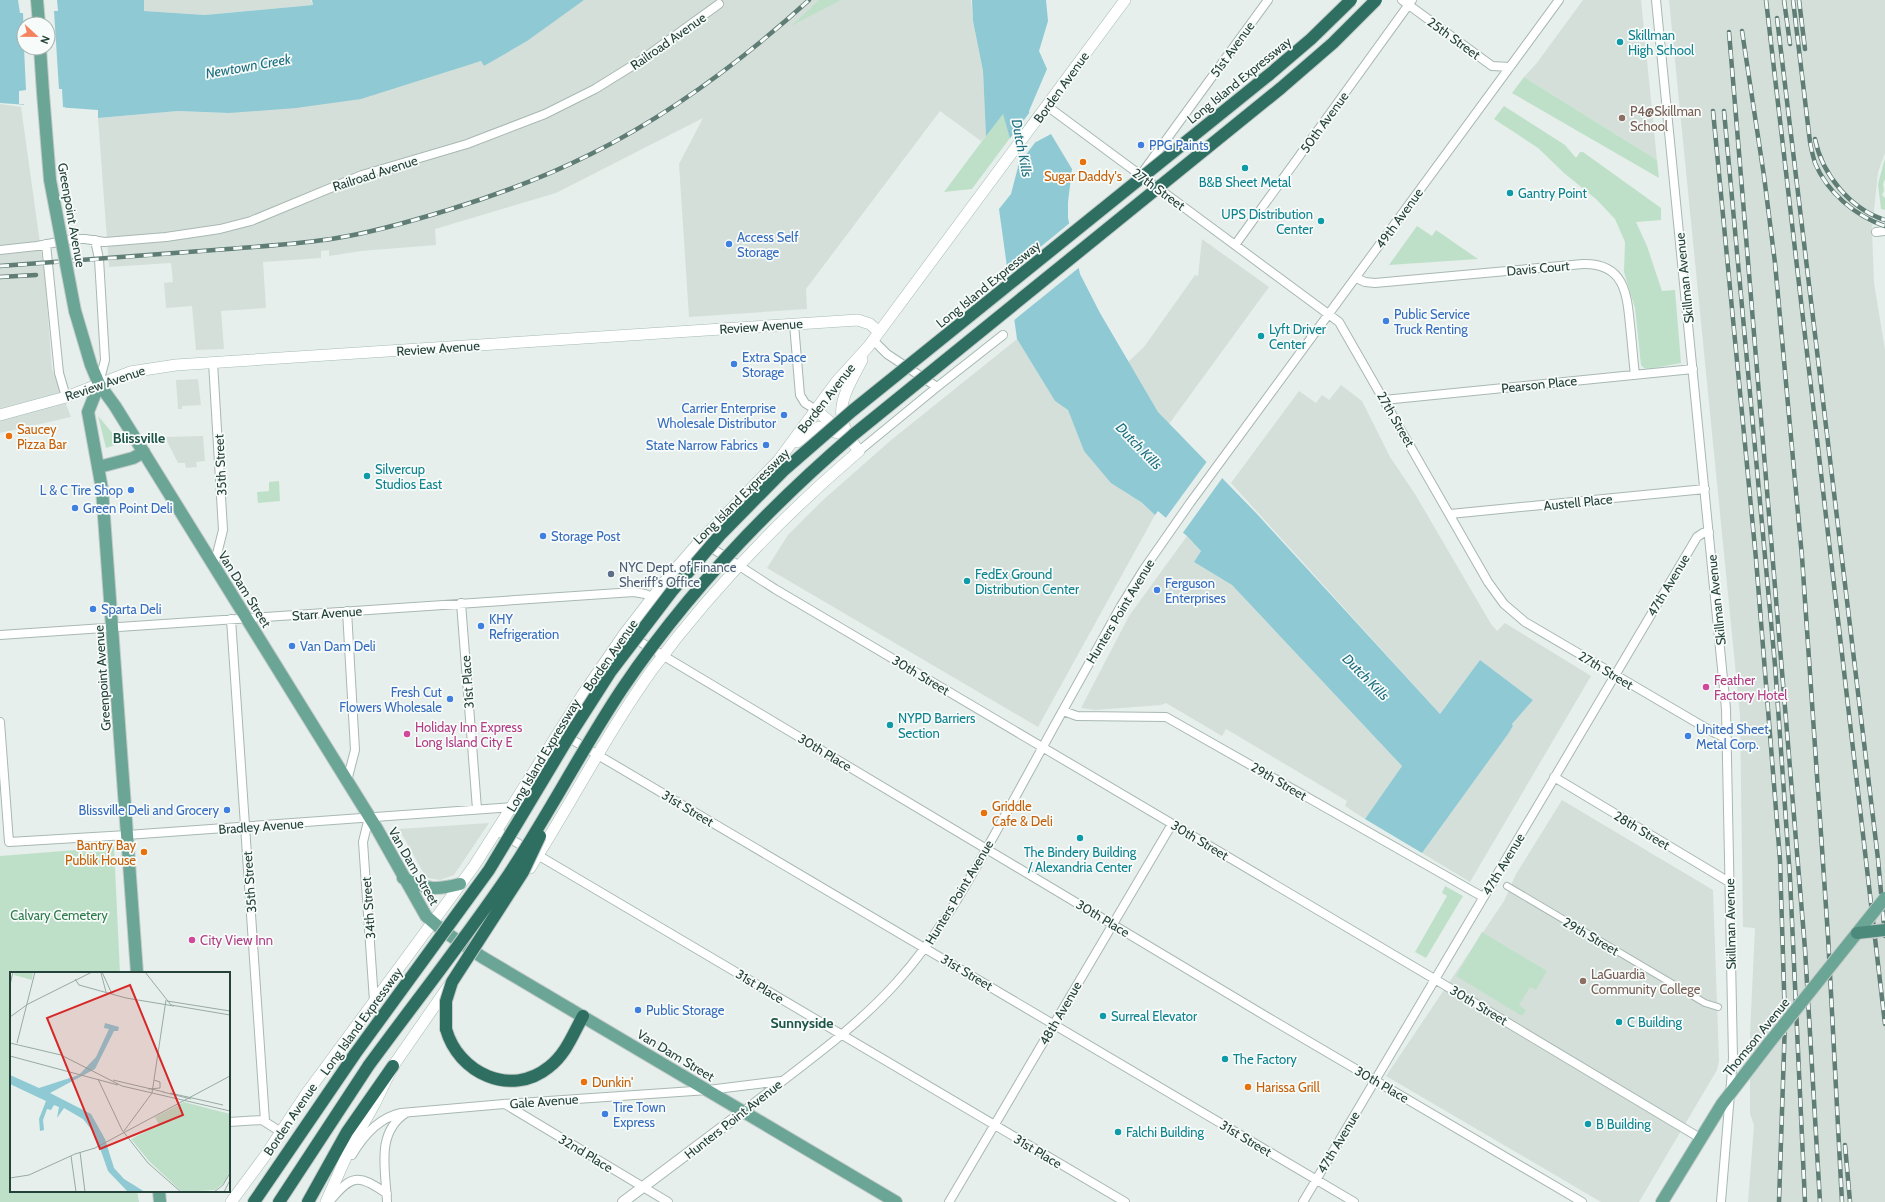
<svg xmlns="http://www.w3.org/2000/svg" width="1885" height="1202" viewBox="0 0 1885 1202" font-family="Cabin,sans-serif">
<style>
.built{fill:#d4dfda}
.green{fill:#bfe0c8}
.water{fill:#8ec9d4;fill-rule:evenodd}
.pier{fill:#e6efeb}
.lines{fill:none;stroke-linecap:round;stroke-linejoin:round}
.pedestrian-casing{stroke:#a8b8b2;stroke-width:8}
.minor-casing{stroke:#a8b8b2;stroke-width:10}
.tertiary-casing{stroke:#a8b8b2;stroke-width:12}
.secondary-casing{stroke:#a4bbb3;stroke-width:12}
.primary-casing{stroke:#c2cac8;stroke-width:14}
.motorway-casing{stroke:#c2cac8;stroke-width:14}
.pedestrian{stroke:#fff;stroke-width:6}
.minor{stroke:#fff;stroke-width:8}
.tertiary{stroke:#fff;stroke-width:10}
.secondary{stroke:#fff;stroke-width:11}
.primary{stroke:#6aa596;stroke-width:12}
.motorway{stroke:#2f6f62;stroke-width:12}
.rail-casing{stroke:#5f7d75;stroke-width:4.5}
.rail{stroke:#f7fbf9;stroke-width:3;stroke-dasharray:9;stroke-linecap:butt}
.primary-bridge-casing{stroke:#c2cac8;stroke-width:14;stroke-linecap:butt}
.trunk-bridge-casing{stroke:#c2cac8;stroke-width:14;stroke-linecap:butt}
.motorway-bridge-casing{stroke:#c2cac8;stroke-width:14;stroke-linecap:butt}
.primary-bridge{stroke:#6aa596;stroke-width:12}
.trunk-bridge{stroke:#4c8a7c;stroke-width:12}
.motorway-bridge{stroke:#2f6f62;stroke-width:12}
.culture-dot{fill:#0f9aa8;stroke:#f7fbf9;stroke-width:1.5}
.education-dot{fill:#8d6e63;stroke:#f7fbf9;stroke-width:1.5}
.shop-dot{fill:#3f7fe0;stroke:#f7fbf9;stroke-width:1.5}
.food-dot{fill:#e8710a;stroke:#f7fbf9;stroke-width:1.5}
.service-dot{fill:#5c6f8a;stroke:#f7fbf9;stroke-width:1.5}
.hotel-dot{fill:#d1479c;stroke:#f7fbf9;stroke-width:1.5}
.labels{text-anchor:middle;stroke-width:3.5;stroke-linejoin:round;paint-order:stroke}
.culture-label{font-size:13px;fill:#0d838f;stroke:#f7fbf9;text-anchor:start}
.street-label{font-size:13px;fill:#24423a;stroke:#f7fbf9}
.education-label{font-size:13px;fill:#785e54;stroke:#f7fbf9;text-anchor:start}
.shop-label{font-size:13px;fill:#366cbe;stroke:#f7fbf9;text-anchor:start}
.food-label{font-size:13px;fill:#c56008;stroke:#f7fbf9;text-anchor:start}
.service-label{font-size:13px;fill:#4e5e75;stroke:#f7fbf9;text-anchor:start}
.hotel-label{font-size:13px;fill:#b23c85;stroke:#f7fbf9;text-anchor:start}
.park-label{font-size:13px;fill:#2d7a4b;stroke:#f7fbf9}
.water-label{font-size:14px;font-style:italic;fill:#1c6f80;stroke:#f7fbf9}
.neighbourhood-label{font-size:14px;font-weight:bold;fill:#1f5548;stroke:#f7fbf9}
.inset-road{fill:none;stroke:#98aaa4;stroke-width:1}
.view{fill:#d62828;fill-opacity:0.15;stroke:#d62828;stroke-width:2}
.inset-edge{fill:none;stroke:#24423a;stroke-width:2}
</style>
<rect width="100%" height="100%" fill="#e6efeb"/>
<path class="built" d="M144,0H311L313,5L205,15L144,11Z
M584,0H971L973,21L983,71L986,136L981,141L940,111L806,289L807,309L689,317L679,164L703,118L556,193L435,229L436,245L361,251L329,256V250L321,251V258L263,262L266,308L221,311L224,349L196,350L192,306L166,308L164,283L173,282L171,263L109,267L98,118L178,111L229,113L482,61L484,66Z
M1583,0H1641L1657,160L1524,77L1536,64Z
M1669,0H1885V153L1878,172L1872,230L1874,283L1885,350V1202H1748L1754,1125L1750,1114V1034L1755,928L1743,927L1740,715Z
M0,104L21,107L45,279L52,369L71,417L0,433Z
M1202,239L1269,287L1169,424L1158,412L1128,362L1144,347L1195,275L1198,276Z
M1017,339L1055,401L1068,410L1084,451L1155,515L1038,727L767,568L788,535L822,501L890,441Z
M198,379L201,405L182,406V409H178L176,380Z
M1341,385L1362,401L1390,457L1415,494L1491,624L1497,631L1505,623L1591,676L1470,882L1422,853L1513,726L1512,724L1533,700L1480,660L1440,714L1231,483L1299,391L1316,403L1322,395L1329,400Z
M203,436L205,461L196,462L197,467L186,468L185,463H178L165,437Z
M1187,536L1201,551L1194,562L1232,585L1402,766L1365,819L1345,806L1347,801L1226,729L1222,736L1166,703L1161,705L1095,710L1081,708L1129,616Z
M1562,800L1713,890L1719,1061L1717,1070L1639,1202H1601L1386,1076L1504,901L1516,874Z
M489,823L454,875L440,880L428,878L423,872L399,829Z"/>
<path class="green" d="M819,0H841L791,26Z
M1524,77L1657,160L1659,178L1512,93Z
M1504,106L1565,145L1576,158L1580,152H1583L1661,208V220L1636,222L1647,246L1662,291L1675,290L1681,363L1649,369L1644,368L1641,365L1635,308L1624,272L1625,242L1615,219L1596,199L1564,173L1538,148L1494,119Z
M1003,113L1010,138L972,189L944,192Z
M1885,158V179L1883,184L1884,190L1882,195L1885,198V210L1881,209L1878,184Z
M1417,226L1432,236L1436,230L1478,259L1389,265Z
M98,416L121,443L106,448Z
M279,481L280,501L258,503L257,492L269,491V482Z
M114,847L120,973H11V1191H137L139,1202H0V856Z
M1445,886L1463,896L1426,958L1415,952L1447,896L1442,893Z
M1482,932L1547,971L1536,990L1530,987L1519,1005L1526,1010L1522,1016L1456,976Z"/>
<path class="water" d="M0,0H144V11L205,15L313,5L312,0H584L527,41L484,66L481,61L361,99L296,108L229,113L178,111L98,118V110L0,103ZM24,24H48V48H24Z
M972,0H1046L1048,21L1039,51L1047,69L1029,111L1036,142L1051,134L1072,169L1068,202V218L1080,274L1100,313L1158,412L1257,514L1440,714L1480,660L1533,700L1512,724L1513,726L1508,734L1422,853L1365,819L1402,766L1232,585L1194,562L1201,551L1187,536L1158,511L1155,515L1141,502L1111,483L1084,451L1068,410L1055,401L1017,339L999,209L1011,194L1018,167L1003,114L986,136L983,71L973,21Z"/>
<path class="pier" d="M18,0H57L58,11H54L59,89H62L63,107H65V110L24,107V104H19V91L26,90L24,48H48V24H24V37L23,13H20Z
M1030,112L1037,140L1015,169L1008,141Z
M1071,222L1081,266L1013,321L1006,275Z
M1208,460L1223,477L1182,534L1165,519Z"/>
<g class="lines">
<g class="pedestrian-casing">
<path id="pedestrian" d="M1507,886L1705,1003L1718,1007"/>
</g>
<g class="minor-casing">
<path id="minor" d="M1402,0L1492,66L1510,67
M1656,0L1726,709L1733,1058L1721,1202
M1047,106L1339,322L1488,582L1504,604L1525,622L1711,731L1727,739
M1142,173L1268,0
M1876,232L1885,231
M95,240L99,259L105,360L99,383
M46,244L59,373L66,397
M1235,245L1412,0
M0,250L37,246L74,239H85L105,242L166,237L220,229L251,221L362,175L467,144L545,114L595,89L640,61L719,4
M1356,278L1365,282L1375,283L1583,264C1624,263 1627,293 1630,325C1632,342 1633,358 1635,375
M794,324L800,395L805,403L816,410
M873,340L887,354L937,387
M213,362L223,530L214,566
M1384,400L1693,369
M859,451L937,387L1003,335
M1450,514L1705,489
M707,545L775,589L1448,987L1700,1138
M461,603L477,809
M347,611L355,750L347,781
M231,619L265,1121
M0,635L634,592L645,594L652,597
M632,637L1274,1021L1582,1202
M1063,711L1077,716L1166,717L1483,897
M0,722L9,842L127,835L513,807
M564,735L1354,1202
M1554,777L1729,882
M369,817L363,842L374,1001
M497,831L1125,1202
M505,1104L668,1202
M744,1111C795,1070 851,1033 896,983C944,930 977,866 1012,803C1048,737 1084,672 1121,606L1144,569L1190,503L1559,0
M229,1122L262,1120L281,1132
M352,1155C363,1136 378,1118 401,1113L504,1104L708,1090L781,1081
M329,1202C351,1175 358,1173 387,1194
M387,1202C386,1171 375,1133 406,1113
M949,1202L1172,824
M1303,1202L1697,537L1703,533L1709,532"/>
</g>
<g class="tertiary-casing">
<path id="tertiary" d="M623,1202L744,1111"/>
</g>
<g class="secondary-casing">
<path id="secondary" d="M816,410L838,429
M0,415L66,397L130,372L176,365L858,320L870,324L879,332
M797,442L819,427L838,433
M530,868C572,802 607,733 652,670C712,589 783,516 859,451C829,414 843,397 862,360
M231,1202L265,1156L306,1094L474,866L583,694L625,633L666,580L700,541L778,461L837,381L868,347L1125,0
M326,1202L351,1146L375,1103L393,1066L450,984"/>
</g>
<g class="primary-casing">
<path id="primary" d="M37,0L39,24
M40,48L43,93
M75,311L91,365L99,384L115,406L377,829L426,916L442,930L482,957L896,1202
M99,384L88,412L102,489L137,973
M99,467L133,458L144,452
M403,878C428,889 433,891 460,884
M159,1191L160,1202
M1662,1202L1722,1104L1769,1043"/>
</g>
<g class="motorway-casing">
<path id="motorway" d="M446,1029C458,1073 511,1098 549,1067C566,1054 573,1034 583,1016
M254,1202L355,1054
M279,1202L369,1065
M308,1202L347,1132L393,1066"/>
</g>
<use href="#pedestrian" class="pedestrian"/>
<use href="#minor" class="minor"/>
<use href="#tertiary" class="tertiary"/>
<use href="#secondary" class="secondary"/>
<use href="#primary" class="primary"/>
<use href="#motorway" class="motorway"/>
<g class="rail-casing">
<path id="rail" d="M1766,0L1885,1024
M1784,0L1790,44
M1793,0L1810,142C1811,148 1813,156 1815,163C1827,192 1855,216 1885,226
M1799,0L1805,49
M1777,18L1878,859L1885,936
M1742,31L1764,176L1775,263L1802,557L1828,936L1842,1202
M1729,32L1805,949L1820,1202
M1713,111L1756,559L1780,860L1785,1021L1779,1202
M1724,111L1775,665L1790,878L1805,1202
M1815,139C1822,174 1850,209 1885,220
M0,266C76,261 152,255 228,249C264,246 301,244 337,238C375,232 412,221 448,210C497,195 545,177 591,154C671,114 743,60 809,0
M0,277L36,275
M1845,1145L1850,1202"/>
</g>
<use href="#rail" class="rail"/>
<g class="primary-bridge-casing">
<path id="primary-bridge" d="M43,93L50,180L75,311
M1769,1043L1885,898"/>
</g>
<g class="trunk-bridge-casing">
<path id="trunk-bridge" d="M1857,933L1885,930"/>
</g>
<g class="motorway-bridge-casing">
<path id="motorway-bridge" d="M446,1029V1001L452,982L523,872L540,836
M355,1054L489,870L570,735L611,671L672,591L720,535L783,471L852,411L1270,74L1311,39L1351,0
M369,1065C416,1001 465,939 509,874C549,814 582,749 622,689C686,594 766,510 853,435L1281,88L1333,43L1376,0"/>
</g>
<use href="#primary-bridge" class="primary-bridge"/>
<use href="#trunk-bridge" class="trunk-bridge"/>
<use href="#motorway-bridge" class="motorway-bridge"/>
</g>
<g class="culture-dot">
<circle cx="1620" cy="42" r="4"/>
<circle cx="1245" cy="168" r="4"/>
<circle cx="1510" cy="193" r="4"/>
<circle cx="1321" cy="221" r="4"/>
<circle cx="1261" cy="336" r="4"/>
<circle cx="367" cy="476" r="4"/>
<circle cx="967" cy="581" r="4"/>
<circle cx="890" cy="725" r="4"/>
<circle cx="1080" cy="838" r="4"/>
<circle cx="1103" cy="1016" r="4"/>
<circle cx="1619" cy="1022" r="4"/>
<circle cx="1225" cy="1059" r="4"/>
<circle cx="1588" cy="1124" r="4"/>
<circle cx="1118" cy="1132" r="4"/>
</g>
<g class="education-dot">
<circle cx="1622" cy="118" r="4"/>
<circle cx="1583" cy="981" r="4"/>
</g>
<g class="shop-dot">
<circle cx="1141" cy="145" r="4"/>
<circle cx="729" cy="244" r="4"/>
<circle cx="1386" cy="321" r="4"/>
<circle cx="734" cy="364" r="4"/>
<circle cx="784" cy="415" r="4"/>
<circle cx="766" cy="445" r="4"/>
<circle cx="131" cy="490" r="4"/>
<circle cx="75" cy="508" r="4"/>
<circle cx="543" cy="536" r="4"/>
<circle cx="1157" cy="590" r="4"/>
<circle cx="93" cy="609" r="4"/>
<circle cx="481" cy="626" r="4"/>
<circle cx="292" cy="646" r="4"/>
<circle cx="450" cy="699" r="4"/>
<circle cx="1688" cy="736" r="4"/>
<circle cx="227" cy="810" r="4"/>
<circle cx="638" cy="1010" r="4"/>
<circle cx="605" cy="1114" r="4"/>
</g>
<g class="food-dot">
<circle cx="1083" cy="162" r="4"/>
<circle cx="9" cy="436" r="4"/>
<circle cx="984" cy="813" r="4"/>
<circle cx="144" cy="852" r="4"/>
<circle cx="584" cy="1082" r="4"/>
<circle cx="1248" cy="1087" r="4"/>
</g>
<circle class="service-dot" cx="611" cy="574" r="4"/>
<g class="hotel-dot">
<circle cx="1706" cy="687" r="4"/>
<circle cx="407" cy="734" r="4"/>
<circle cx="192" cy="940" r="4"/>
</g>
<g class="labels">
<g class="culture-label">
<text x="1628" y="40">Skillman<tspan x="1628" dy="15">High School</tspan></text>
<text x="1245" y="187" text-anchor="middle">B&amp;B Sheet Metal</text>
<text x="1518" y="198">Gantry Point</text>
<text x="1313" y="219" text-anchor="end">UPS Distribution<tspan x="1313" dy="15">Center</tspan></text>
<text x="1269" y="334">Lyft Driver<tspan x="1269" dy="15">Center</tspan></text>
<text x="375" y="474">Silvercup<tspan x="375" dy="15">Studios East</tspan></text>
<text x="975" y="579">FedEx Ground<tspan x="975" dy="15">Distribution Center</tspan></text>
<text x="898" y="723">NYPD Barriers<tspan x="898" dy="15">Section</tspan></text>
<text x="1080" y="857" text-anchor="middle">The Bindery Building<tspan x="1080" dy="15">/ Alexandria Center</tspan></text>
<text x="1111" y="1021">Surreal Elevator</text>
<text x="1627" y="1027">C Building</text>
<text x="1233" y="1064">The Factory</text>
<text x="1596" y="1129">B Building</text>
<text x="1126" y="1137">Falchi Building</text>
</g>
<g class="street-label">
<text transform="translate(1454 38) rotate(36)" y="5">25th Street</text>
<text transform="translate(668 41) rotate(-35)" y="5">Railroad Avenue</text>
<text transform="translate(1232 49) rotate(-54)" y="5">51st Avenue</text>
<text transform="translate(1239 80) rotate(-39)" y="5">Long Island Expressway</text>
<text transform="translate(1061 87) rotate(-54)" y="5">Borden Avenue</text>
<text transform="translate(1324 122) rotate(-54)" y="5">50th Avenue</text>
<text transform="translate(375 173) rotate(-18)" y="5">Railroad Avenue</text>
<text transform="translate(1159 189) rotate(36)" y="5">27th Street</text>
<text transform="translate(72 215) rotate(80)" y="5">Greenpoint Avenue</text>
<text transform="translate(1399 218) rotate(-54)" y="5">49th Avenue</text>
<text transform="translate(1538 268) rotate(-5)" y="5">Davis Court</text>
<text transform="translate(1684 278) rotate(-96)" y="5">Skillman Avenue</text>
<text transform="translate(988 284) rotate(-39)" y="5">Long Island Expressway</text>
<text transform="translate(761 326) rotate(-4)" y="5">Review Avenue</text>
<text transform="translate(438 348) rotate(-4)" y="5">Review Avenue</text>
<text transform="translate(105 383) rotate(-19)" y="5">Review Avenue</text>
<text transform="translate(1539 384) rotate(-6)" y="5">Pearson Place</text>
<text transform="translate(826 398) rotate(-52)" y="5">Borden Avenue</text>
<text transform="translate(1396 419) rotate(60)" y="5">27th Street</text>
<text transform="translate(220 465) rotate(-93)" y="5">35th Street</text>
<text transform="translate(741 496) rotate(-45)" y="5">Long Island Expressway</text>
<text transform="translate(1578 502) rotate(-6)" y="5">Austell Place</text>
<text transform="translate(1668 585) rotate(-59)" y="5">47th Avenue</text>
<text transform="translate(245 589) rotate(58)" y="5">Van Dam Street</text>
<text transform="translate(1716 600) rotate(-96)" y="5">Skillman Avenue</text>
<text transform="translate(1120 611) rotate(-59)" y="5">Hunters Point Avenue</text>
<text transform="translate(327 613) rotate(-4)" y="5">Starr Avenue</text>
<text transform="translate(610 655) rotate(-55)" y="5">Borden Avenue</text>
<text transform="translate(1606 670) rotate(31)" y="5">27th Street</text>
<text transform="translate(921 675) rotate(31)" y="5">30th Street</text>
<text transform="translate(102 678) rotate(-94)" y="5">Greenpoint Avenue</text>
<text transform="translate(467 682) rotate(-94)" y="5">31st Place</text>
<text transform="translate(825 752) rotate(31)" y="5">30th Place</text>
<text transform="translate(543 755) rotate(-59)" y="5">Long Island Expressway</text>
<text transform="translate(1279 781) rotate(30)" y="5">29th Street</text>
<text transform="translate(688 808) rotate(31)" y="5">31st Street</text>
<text transform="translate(261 826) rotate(-4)" y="5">Bradley Avenue</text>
<text transform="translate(1642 830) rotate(31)" y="5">28th Street</text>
<text transform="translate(1200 840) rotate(31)" y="5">30th Street</text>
<text transform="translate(1503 864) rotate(-59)" y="5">47th Avenue</text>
<text transform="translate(414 866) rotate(60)" y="5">Van Dam Street</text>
<text transform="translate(249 882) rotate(-94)" y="5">35th Street</text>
<text transform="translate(959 892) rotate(-59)" y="5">Hunters Point Avenue</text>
<text transform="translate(368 908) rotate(-94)" y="5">34th Street</text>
<text transform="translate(1103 918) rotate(31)" y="5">30th Place</text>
<text transform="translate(1730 924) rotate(-91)" y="5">Skillman Avenue</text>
<text transform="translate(1591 936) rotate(30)" y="5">29th Street</text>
<text transform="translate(967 972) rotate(31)" y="5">31st Street</text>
<text transform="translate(760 986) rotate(31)" y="5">31st Place</text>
<text transform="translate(1479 1005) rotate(31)" y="5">30th Street</text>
<text transform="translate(1060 1013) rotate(-60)" y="5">48th Avenue</text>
<text transform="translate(361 1021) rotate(-54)" y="5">Long Island Expressway</text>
<text transform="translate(1756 1037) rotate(-51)" y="5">Thomson Avenue</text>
<text transform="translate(676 1055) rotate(31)" y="5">Van Dam Street</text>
<text transform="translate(1382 1084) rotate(30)" y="5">30th Place</text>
<text transform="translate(544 1101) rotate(-4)" y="5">Gale Avenue</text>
<text transform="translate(290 1119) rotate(-56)" y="5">Borden Avenue</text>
<text transform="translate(733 1119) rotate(-38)" y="5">Hunters Point Avenue</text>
<text transform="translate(1246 1138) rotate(31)" y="5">31st Street</text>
<text transform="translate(1338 1142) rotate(-59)" y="5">47th Avenue</text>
<text transform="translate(1038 1151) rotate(31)" y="5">31st Place</text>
<text transform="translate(586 1153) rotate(31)" y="5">32nd Place</text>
</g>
<g class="education-label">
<text x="1630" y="116">P4@Skillman<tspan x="1630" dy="15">School</tspan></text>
<text x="1591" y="979">LaGuardia<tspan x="1591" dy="15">Community College</tspan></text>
</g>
<g class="shop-label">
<text x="1149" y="150">PPG Paints</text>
<text x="737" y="242">Access Self<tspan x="737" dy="15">Storage</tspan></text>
<text x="1394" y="319">Public Service<tspan x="1394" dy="15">Truck Renting</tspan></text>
<text x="742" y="362">Extra Space<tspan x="742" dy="15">Storage</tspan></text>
<text x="776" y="413" text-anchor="end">Carrier Enterprise<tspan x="776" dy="15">Wholesale Distributor</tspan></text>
<text x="758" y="450" text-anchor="end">State Narrow Fabrics</text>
<text x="123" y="495" text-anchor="end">L &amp; C Tire Shop</text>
<text x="83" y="513">Green Point Deli</text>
<text x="551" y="541">Storage Post</text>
<text x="1165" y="588">Ferguson<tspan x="1165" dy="15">Enterprises</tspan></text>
<text x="101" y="614">Sparta Deli</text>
<text x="489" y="624">KHY<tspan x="489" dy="15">Refrigeration</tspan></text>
<text x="300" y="651">Van Dam Deli</text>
<text x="442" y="697" text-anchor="end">Fresh Cut<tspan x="442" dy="15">Flowers Wholesale</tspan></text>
<text x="1696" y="734">United Sheet<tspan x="1696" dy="15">Metal Corp.</tspan></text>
<text x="219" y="815" text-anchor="end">Blissville Deli and Grocery</text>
<text x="646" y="1015">Public Storage</text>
<text x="613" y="1112">Tire Town<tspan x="613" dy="15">Express</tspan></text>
</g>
<g class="food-label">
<text x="1083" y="181" text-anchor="middle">Sugar Daddy's</text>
<text x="17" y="434">Saucey<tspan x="17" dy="15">Pizza Bar</tspan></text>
<text x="992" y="811">Griddle<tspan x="992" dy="15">Cafe &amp; Deli</tspan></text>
<text x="136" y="850" text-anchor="end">Bantry Bay<tspan x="136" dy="15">Publik House</tspan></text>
<text x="592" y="1087">Dunkin'</text>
<text x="1256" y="1092">Harissa Grill</text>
</g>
<g class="service-label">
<text x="619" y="572">NYC Dept. of Finance<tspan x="619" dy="15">Sheriff's Office</tspan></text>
</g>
<g class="hotel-label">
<text x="1714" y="685">Feather<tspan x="1714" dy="15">Factory Hotel</tspan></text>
<text x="415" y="732">Holiday Inn Express<tspan x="415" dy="15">Long Island City E</tspan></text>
<text x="200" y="945">City View Inn</text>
</g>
<g class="park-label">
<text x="59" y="920">Calvary Cemetery</text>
</g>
<g class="water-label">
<text transform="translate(248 66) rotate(-10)" y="5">Newtown Creek</text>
<text transform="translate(1022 148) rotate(79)" y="5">Dutch Kills</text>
<text transform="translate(1139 446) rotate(46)" y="5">Dutch Kills</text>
<text transform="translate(1366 677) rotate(45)" y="5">Dutch Kills</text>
</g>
<g class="neighbourhood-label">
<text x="139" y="443">Blissville</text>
<text x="802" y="1028">Sunnyside</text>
</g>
</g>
<g transform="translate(10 972)">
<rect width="220" height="220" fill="#e6efeb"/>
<path d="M5,0H19L23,1L22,8L4,3ZM174,130L220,142V199L215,210L205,218L172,220L139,189L121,167L149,153L145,145Z" fill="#bfe0c8"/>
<path d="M95,51L109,55L108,59H104L85,97L40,121L81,142L95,167L104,196L114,207L135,220H118L98,199L85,162L73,147L54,136L47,146L49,135L44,133L41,138L37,137L33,148L34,158L30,159L29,147L36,129L0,112V103L29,116L69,103L86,85L99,57L94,56Z" fill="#8ec9d4"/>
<path class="inset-road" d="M92,0L102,22M135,0L161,33L220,43M91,1L96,20M65,7L69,13L116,26L164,34M0,13L3,0M157,29L220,39M0,45L18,32L82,0M0,71L51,83L112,114L220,139M7,71L25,0M0,84L108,113M88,107L112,158L138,191L171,220M103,108L154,120M138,117L150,116V110L144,108M153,120L181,127M160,121L213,133M114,159L142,121L156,28M70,180L75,220M61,184L66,220M0,206L19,203L65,182L85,176L220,104M204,220L213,213L220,201M214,220L220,208"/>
<path class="view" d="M120,13L173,143L90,177L37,46Z"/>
<rect width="220" height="220" class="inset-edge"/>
</g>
<g transform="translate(36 36) rotate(112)"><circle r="19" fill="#f7fbf9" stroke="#a3b1ad"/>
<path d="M0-3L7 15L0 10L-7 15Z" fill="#f4845f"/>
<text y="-6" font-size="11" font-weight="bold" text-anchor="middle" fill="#24423a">N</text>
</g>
</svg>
